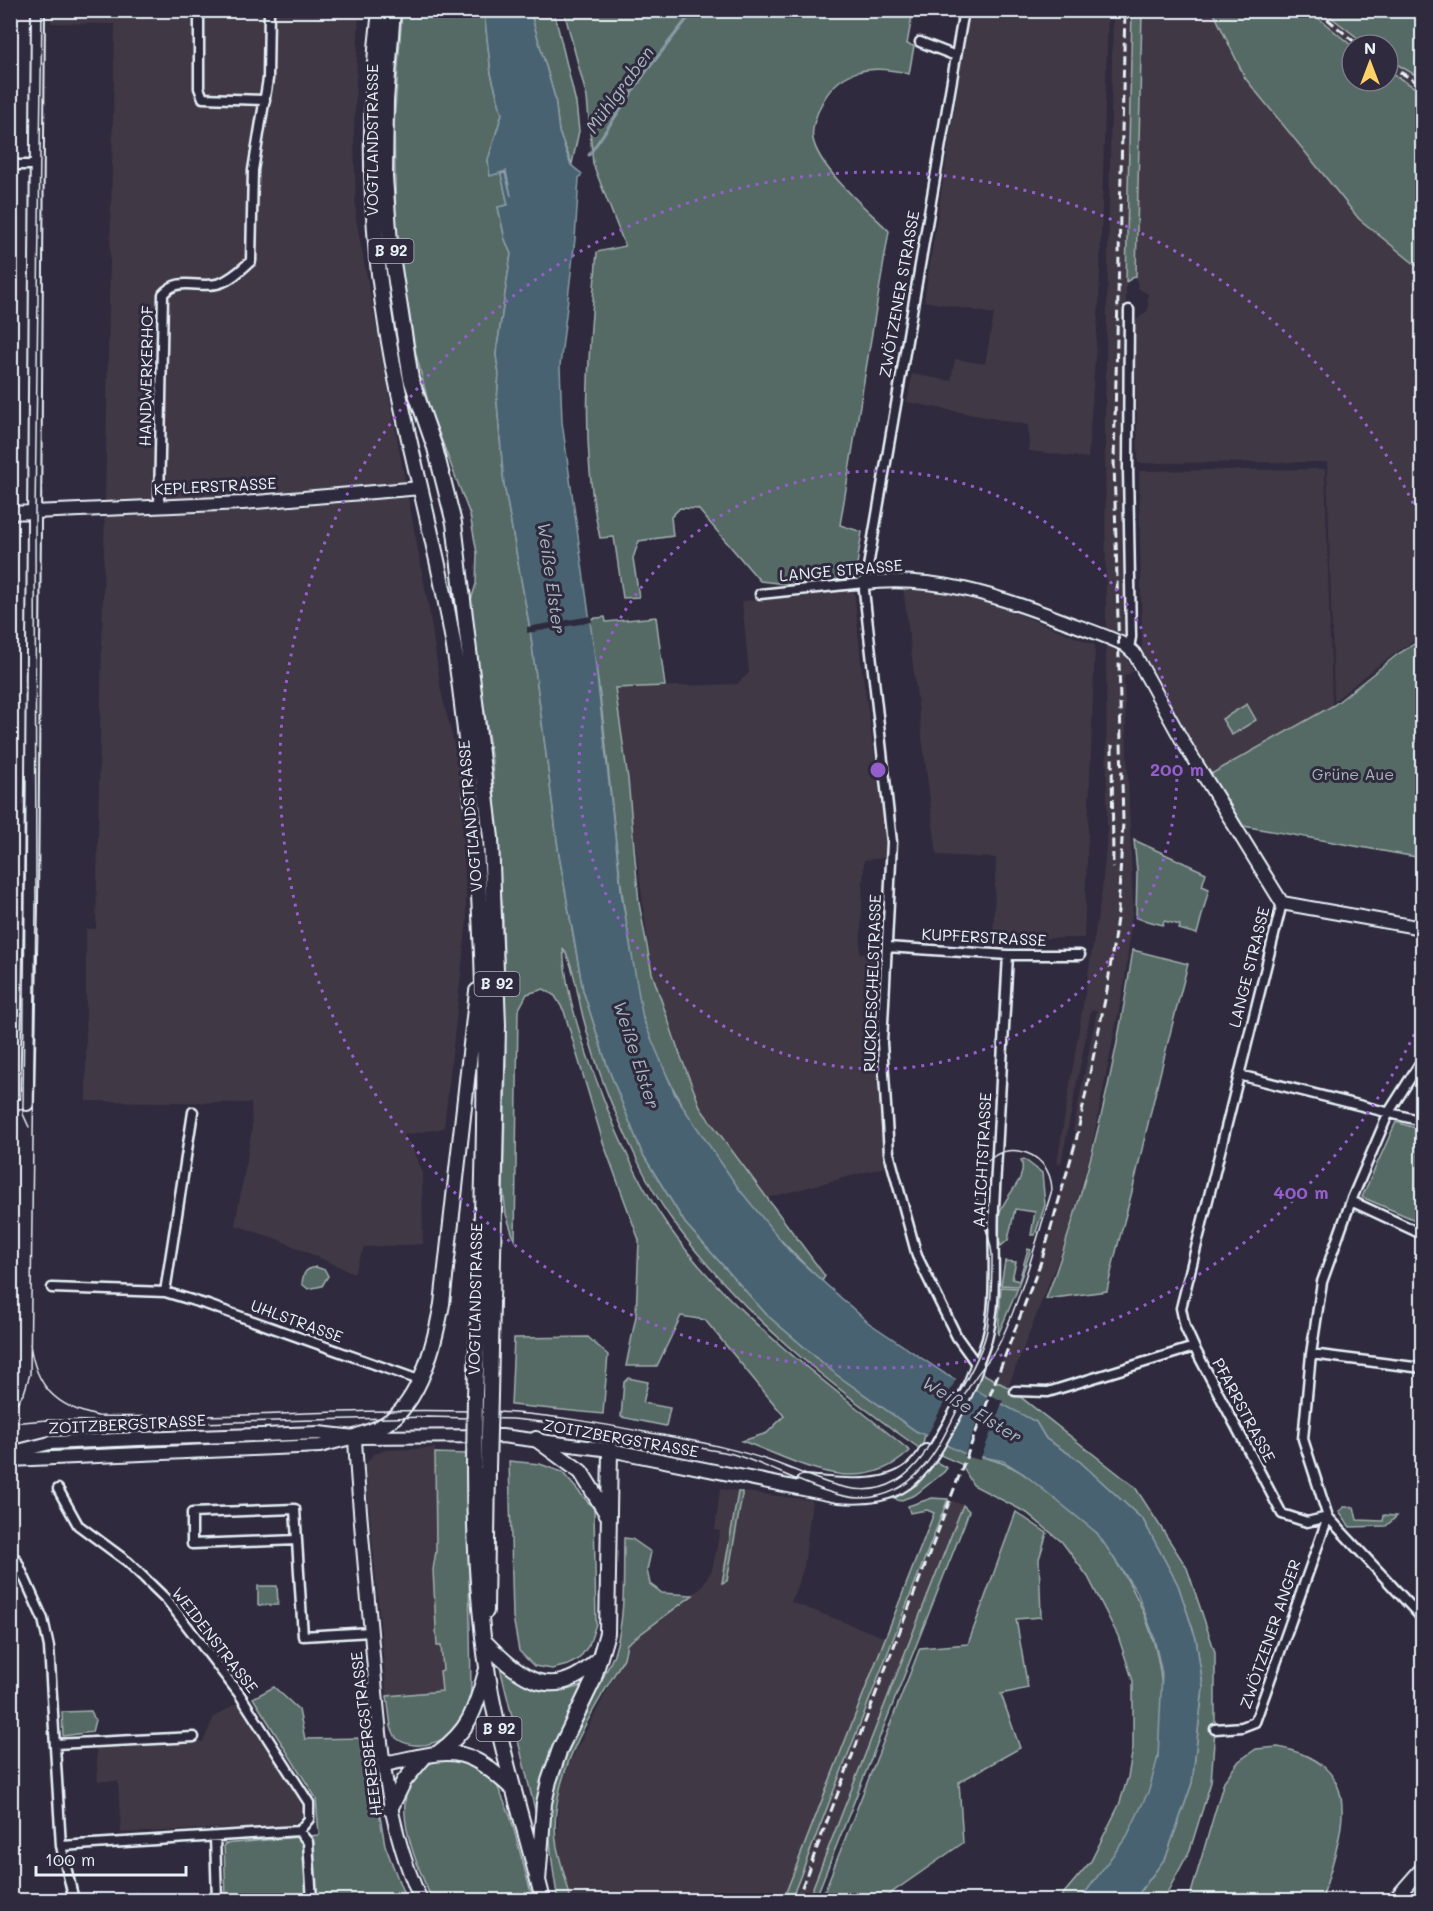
<svg xmlns="http://www.w3.org/2000/svg" width="1433" height="1911" viewBox="0 0 1433 1911" font-family="Mali,sans-serif">
<style>
.built{fill:#413945}
.green{fill:#576b65;stroke:#a0aeae;stroke-width:1.5}
.water{fill:#496271;stroke:#899ba7;stroke-width:1.5}
.pier{fill:#2f2a3d}
.lines{fill:none;stroke-linecap:round;stroke-linejoin:round}
.stream{stroke:#899ba7;stroke-width:3}
.street-casing{stroke:#e8f1f8;stroke-width:13}
.secondary-casing{stroke:#e8f1f8;stroke-width:16}
.primary-casing{stroke:#e8f1f8;stroke-width:18}
.street{stroke:#2f2a3d;stroke-width:8}
.secondary{stroke:#2f2a3d;stroke-width:12}
.primary{stroke:#2f2a3d;stroke-width:14}
.tram{stroke:#e8f1f8;stroke-width:1.5}
.rail{stroke:#e8f1f8;stroke-width:3;stroke-dasharray:9 4.5;stroke-linecap:butt}
.primary-bridge-casing{stroke:#e8f1f8;stroke-width:18;stroke-linecap:butt}
.primary-bridge{stroke:#2f2a3d;stroke-width:14}
.ring{fill:none;stroke:#965dcd;stroke-width:3;stroke-dasharray:3 6}
.labels{text-anchor:middle;stroke-width:6;stroke-linejoin:round;paint-order:stroke}
.shield{fill:#2f2a3d;stroke:#b0b5c0;stroke-width:1.5}
.shield-label{font-size:15px;font-weight:bold;fill:#e8f1f8}
.street-label{font-size:16px;fill:#e8f1f8;stroke:#2f2a3d}
.park-label{font-size:16px;fill:#a7b5b6;stroke:#2f2a3d}
.water-label{font-size:18px;font-style:italic;fill:#a8b8c2;stroke:#2f2a3d}
.centre{fill:#965dcd;stroke:#2f2a3d;stroke-width:3}
.ring-label{font-size:18px;text-anchor:middle;font-weight:bold;fill:#965dcd;stroke:#2f2a3d;stroke-width:6;stroke-linejoin:round;paint-order:stroke}
</style>
<rect width="100%" height="100%" fill="#2f2a3d"/>
<filter id="ink" filterUnits="userSpaceOnUse"><feTurbulence type="fractalNoise" baseFrequency=".0167" numOctaves="2"/><feDisplacementMap in="SourceGraphic" scale="12" xChannelSelector="R" yChannelSelector="G"/><feConvolveMatrix kernelMatrix="1 2 1 2 8 2 1 2 1" color-interpolation-filters="sRGB"/></filter>
<g filter="url(#ink)">
<path class="built" d="M51,10L359,11L354,133L356,219L429,609L441,691L460,768L467,920L444,1128L403,1135L411,1145L422,1172L423,1244L364,1247L354,1273L277,1239L235,1225L252,1129L251,1103L86,1101V929H96L115,24L51,23Z
M970,11H1108L1099,302L1088,458L1029,451L1028,425L907,402L912,374L951,381L955,359L985,364L994,314L924,301Z
M1113,11H1132L1122,482L1124,651L1133,672L1124,676L1133,904L1125,979L1091,1151L1066,1239L1003,1400L988,1394L1013,1336L1045,1242L1076,1132L1073,1131L1097,1010H1091L1061,1164L1057,1163L1102,890L1107,835L1105,411Z
M1142,11H1213L1245,78L1327,179L1359,219L1422,271V635L1380,664L1334,701L1327,462L1138,463L1134,322L1148,310V294L1138,288L1136,276Z
M1310,11H1323L1367,45L1352,46Z
M1388,59L1422,79V92L1388,71Z
M11,281H19L12,502H10Z
M1325,469L1332,705L1208,776L1142,651L1139,471Z
M903,587L979,598L1095,645L1084,938L993,939L996,858L937,855Z
M854,590L861,662L886,835L885,858L864,860L860,953L881,954L876,1039L885,1167L767,1198L701,1109L652,973L615,688L737,684L749,673L742,601Z
M435,1448L436,1551L433,1570L437,1646H441L443,1670L440,1671L442,1691L387,1696L365,1465L374,1454L386,1450Z
M720,1489L812,1500L804,1567L791,1602L886,1638L783,1900H571L557,1846L559,1794L566,1770L624,1658L627,1644L700,1589L712,1570L720,1531L715,1530Z
M948,1499L963,1505L808,1900H791Z
M237,1703L298,1796L303,1814L298,1820L291,1825L121,1833L118,1781H98L96,1747L203,1742L214,1717Z"/>
<path class="green" d="M402,11H484L491,73L502,114L488,160L490,175L501,173L508,205L498,207L505,239L511,254L496,354L499,374L497,402L504,484L530,629L559,855L583,990L607,1065L642,1153L685,1223L768,1316L837,1375L916,1431L925,1434L923,1444L919,1448C828,1384 741,1314 675,1224C651,1192 633,1152 617,1116C602,1084 592,1051 583,1017C577,994 575,968 563,948C566,997 583,1046 601,1092C618,1138 640,1186 668,1226C732,1317 826,1381 910,1451C858,1501 798,1461 742,1441L767,1433L784,1416L705,1320L681,1316L657,1366H626L636,1316L639,1240L603,1142L564,1011L555,996L544,989L527,994L518,1011L515,1242L506,1214L503,1189L506,1069L503,921L492,762L473,631L471,600L476,584L477,553L470,515L430,410L416,354L396,233L394,125Z
M530,11H554L576,103L579,131L572,164L559,132L555,98Z
M564,11H913L907,44L914,46L909,74C871,64 838,68 820,107C816,116 811,129 813,139C819,169 867,209 889,231L840,525L862,532L855,577L802,586L760,581L698,509L680,508L671,517L673,536L639,541L633,558L639,597L623,598L614,537L600,538C579,446 589,345 597,252L625,246L593,164L587,98Z
M1132,11H1142L1136,276L1126,282Z
M1213,11H1310L1352,46V81H1388V71L1422,92V270L1359,219L1327,179L1245,78Z
M1323,11H1422V79L1388,59V45H1367Z
M605,617L606,622L656,617L665,686L615,688L628,779L639,903L652,973L678,1049L701,1109L825,1276L822,1281C750,1216 675,1113 644,1021C635,996 634,966 629,940C611,834 608,725 588,619Z
M1422,639V858L1243,826L1211,774L1334,705L1398,654Z
M1247,704L1256,720L1232,735L1222,719Z
M1134,840L1206,873L1202,886L1209,889L1197,934L1179,929L1180,925L1164,921L1163,925L1136,918L1137,871Z
M1133,950L1188,964C1170,1033 1153,1101 1137,1171C1128,1211 1115,1250 1107,1291L1046,1299C1088,1187 1115,1069 1133,950Z
M1396,1122L1422,1130V1223L1362,1197Z
M1024,1159L1042,1173L1045,1205L1035,1235H1031L1035,1212L1015,1209L1008,1240L1001,1246C983,1202 1031,1188 1021,1160Z
M1028,1249L1031,1250L1018,1286L1001,1285L1005,1261L1016,1262L1012,1279L1019,1281Z
M316,1267L325,1270L328,1276L322,1286L308,1289L302,1284C303,1273 305,1269 316,1267Z
M1001,1287L1018,1288L998,1335V1334Z
M588,1337L608,1355L603,1414L511,1405L514,1338Z
M982,1373L1009,1388L1135,1487L1187,1568L1215,1652V1729L1211,1782L1190,1850L1163,1900H1134L1166,1857L1192,1783L1203,1687L1196,1639L1178,1585L1143,1520L1077,1459L1046,1439L1036,1422L973,1390Z
M628,1378L648,1382L643,1403L670,1408L666,1426L621,1417L624,1382Z
M946,1444C971,1457 998,1457 1022,1473C1041,1485 1082,1516 1097,1533C1104,1541 1110,1553 1117,1563C1163,1632 1175,1709 1150,1789C1137,1830 1107,1868 1080,1900H1058L1091,1861L1119,1805L1128,1777L1133,1748V1681L1118,1636L1088,1577L1062,1542L1027,1513L973,1485L961,1464L940,1455Z
M435,1453L467,1454L471,1688C470,1697 470,1707 465,1716C454,1740 418,1755 396,1738L391,1727L387,1696L442,1691L440,1671L443,1670L441,1646H437L433,1570L436,1551Z
M509,1461L540,1464L562,1472L594,1509L596,1624L589,1645L579,1659L568,1665L552,1669L534,1666L519,1651L513,1617Z
M936,1462L947,1468L944,1472L915,1495L899,1501L895,1498L918,1484Z
M738,1492H742V1496L727,1581L722,1583Z
M932,1498L948,1499L791,1900H783L934,1513L927,1510L910,1513L908,1506Z
M963,1505L969,1511L964,1525L815,1900H808Z
M1344,1507H1354L1357,1520L1383,1521L1384,1515L1397,1516L1386,1526L1350,1527L1339,1512Z
M1016,1512L1047,1533L1039,1559L1041,1617L1016,1619L1028,1688L1001,1694L1020,1748L959,1782L963,1843L881,1900H821L920,1648L968,1644Z
M624,1538L632,1539L651,1552L647,1570L650,1584L662,1593L693,1595L627,1644L624,1658C593,1711 545,1781 557,1847C561,1865 567,1883 571,1900H558C544,1821 545,1789 582,1716C593,1695 607,1674 615,1651C626,1615 623,1575 624,1538Z
M258,1586H277L278,1605H258Z
M500,1668C531,1692 546,1698 585,1685C559,1733 545,1764 537,1818Z
M274,1687L299,1710L305,1739L366,1738L385,1845L406,1900H226L224,1844L319,1835L316,1798L253,1698Z
M91,1711L95,1720L92,1732L63,1736L62,1712Z
M1278,1747C1372,1766 1340,1834 1322,1900H1189L1224,1781L1239,1761L1256,1749Z
M453,1756L492,1774L510,1815L533,1900H432C412,1852 373,1771 453,1756Z"/>
<path class="water" d="M484,11H530L555,98L559,132L571,165L582,174L579,178L575,239L560,366L562,422L594,650L622,898L643,1019L676,1097L739,1189L791,1253L869,1323L947,1375L1036,1422L1046,1439L1077,1459L1143,1520L1178,1585L1196,1639L1203,1687L1192,1783L1166,1857L1134,1900H1080L1127,1836L1149,1790L1158,1757L1162,1673L1153,1634L1137,1592L1097,1533L1024,1474L1003,1461L963,1453L916,1431L837,1375L768,1316L685,1223L642,1153L607,1065L583,990L559,855L530,629L504,484L497,402L499,374L496,355L511,254L505,239L498,207L508,205L501,174L505,173L511,196L506,171L490,176L488,160L502,114L491,73Z"/>
<path class="pier" d="M591,616L592,622L527,633V627Z
M957,1377L977,1387L944,1447L926,1438Z
M988,1394L1003,1401L980,1460L964,1456Z"/>
<g class="lines">
<path class="stream" d="M589,155L648,69L694,10"/>
<g class="street-casing">
<path id="street" d="M199,10V88L203,98L265,100
M964,10L864,590L892,842L882,1043L889,1153L917,1256L957,1337L977,1365C1002,1317 991,1258 994,1207C998,1123 1003,1039 1008,955
M920,42L956,56
M10,165H35
M159,505L163,294C180,275 199,290 220,283C232,279 242,269 251,261L253,170L268,79L269,10
M760,594L864,583
M1129,648L1131,637L1128,468L1129,310
M887,947L1008,955H1080
M1422,1060L1389,1112L1351,1201L1322,1282L1311,1354L1303,1439L1328,1517L1422,1618
M1239,1075L1422,1121
M10,1104H27
M1351,1201L1422,1234
M52,1288L165,1292L208,1305L419,1380
M165,1292L193,1112
M1194,1347L1185,1327L1181,1308L1282,903
M1311,1354L1422,1368
M1015,1391L1048,1392L1194,1347L1282,1514L1307,1522L1328,1517
M58,1489L78,1525L128,1562L168,1601L240,1695L309,1803V1819L299,1831L61,1846
M297,1540L192,1544V1513L295,1509L303,1636L371,1632
M10,1559H16L43,1619L49,1647L61,1846L74,1900
M1215,1729L1242,1727L1255,1722L1328,1517
M55,1744L194,1737
M299,1831L308,1842L312,1900
M215,1837L217,1900
M136,1899V1900"/>
</g>
<g class="secondary-casing">
<path id="secondary" d="M10,513L243,503L421,488
M864,583C934,575 996,595 1061,620C1082,628 1105,635 1125,645L1134,653L1183,742L1282,903L1422,928
M27,1104L31,905L38,10
M355,1437C358,1502 365,1567 371,1633C379,1724 382,1816 421,1900
M10,1453L50,1443L138,1439L319,1433L355,1437L502,1436L610,1450L838,1496C901,1501 920,1479 948,1427C959,1407 970,1387 977,1365
M10,1460L320,1446L351,1438
M803,1482C845,1484 902,1497 926,1451
M1394,1900L1422,1868"/>
</g>
<g class="primary-casing">
<path id="primary" d="M380,10C366,127 370,244 392,359C413,469 446,577 460,688C474,800 482,911 484,1023C486,1147 480,1271 475,1395
M393,10L386,101L385,177L390,243L411,379L435,448L454,523L491,838L498,1025L490,1395
M355,1437C365,1433 376,1430 385,1424C421,1403 435,1341 442,1304L477,991
M536,1439L581,1472L607,1514
M474,1466C474,1543 478,1617 491,1693C504,1763 526,1831 543,1900
M486,1611L488,1468
M485,1642C522,1680 553,1704 599,1659
M438,1753C471,1729 475,1709 486,1672
M384,1764C451,1751 460,1740 514,1790
M390,1809L404,1781L425,1756
M538,1881L544,1803L549,1781L560,1749L593,1681L607,1633L610,1450"/>
</g>
<use href="#street" class="street"/>
<use href="#secondary" class="secondary"/>
<use href="#primary" class="primary"/>
<path class="tram" d="M26,780L23,1107V1114L29,1127
M10,1412L24,1393L30,1374L36,905L35,512L42,10
M10,1423L47,1420L198,1423L427,1417L513,1419L562,1424L729,1453C768,1463 826,1499 862,1498C925,1496 944,1433 969,1387C978,1371 992,1358 1000,1342C1023,1294 1036,1241 1052,1190C1051,1146 993,1135 978,1177C969,1202 992,1231 992,1257C992,1280 991,1307 987,1330C981,1363 940,1423 923,1456C886,1507 843,1490 794,1470C746,1450 697,1441 645,1432C602,1424 559,1416 515,1413C376,1405 237,1420 98,1416C56,1407 36,1387 30,1344"/>
<path class="rail" d="M1317,10L1358,45
M1388,65L1422,85
M1112,745L1113,868
M797,1900L1042,1259L1076,1141L1107,990L1118,911L1123,822L1114,460L1125,10"/>
<g class="primary-bridge-casing">
<path id="primary-bridge" d="M474,1466L475,1395
M488,1468L490,1395"/>
</g>
<use href="#primary-bridge" class="primary-bridge"/>
</g>
</g>
<g class="ring">
<circle cx="878" cy="770" r="299"/>
<path d="M1422 1018A598 598 0 1 1 1422 522"/>
</g>
<g class="labels">
<g class="shield">
<rect x="368.5" y="239" width="45" height="24" rx="4.5"/>
<rect x="474.5" y="972" width="45" height="24" rx="4.5"/>
<rect x="476.5" y="1717" width="45" height="24" rx="4.5"/>
</g>
<g class="shield-label">
<text x="391" y="256">B 92</text>
<text x="497" y="989">B 92</text>
<text x="499" y="1734">B 92</text>
</g>
<g class="street-label">
<text transform="translate(372 140) rotate(-90)" y="6">VOGTLANDSTRASSE</text>
<text transform="translate(899 294) rotate(-80)" y="6">ZWÖTZENER STRASSE</text>
<text transform="translate(146 376) rotate(-89)" y="6">HANDWERKERHOF</text>
<text transform="translate(215 486) rotate(-3)" y="6">KEPLERSTRASSE</text>
<text transform="translate(841 570) rotate(-5)" y="6">LANGE STRASSE</text>
<text transform="translate(470 816) rotate(-95)" y="6">VOGTLANDSTRASSE</text>
<text transform="translate(984 937) rotate(3)" y="6">KUPFERSTRASSE</text>
<text transform="translate(1249 967) rotate(-76)" y="6">LANGE STRASSE</text>
<text transform="translate(872 983) rotate(-88)" y="6">RUCKDESCHELSTRASSE</text>
<text transform="translate(982 1160) rotate(-87)" y="6">AALICHTSTRASSE</text>
<text transform="translate(475 1299) rotate(-89)" y="6">VOGTLANDSTRASSE</text>
<text transform="translate(297 1321) rotate(20)" y="6">UHLSTRASSE</text>
<text transform="translate(1244 1410) rotate(62)" y="6">PFARRSTRASSE</text>
<text transform="translate(127 1424) rotate(-3)" y="6">ZOITZBERGSTRASSE</text>
<text transform="translate(621 1438) rotate(10)" y="6">ZOITZBERGSTRASSE</text>
<text transform="translate(1270 1634) rotate(-71)" y="6">ZWÖTZENER ANGER</text>
<text transform="translate(215 1640) rotate(52)" y="6">WEIDENSTRASSE</text>
<text transform="translate(366 1734) rotate(-97)" y="6">HEERESBERGSTRASSE</text>
</g>
<g class="park-label">
<text x="1353" y="780">Grüne Aue</text>
</g>
<g class="water-label">
<text transform="translate(620 90) rotate(-54)" y="6">Mühlgraben</text>
<text transform="translate(551 578) rotate(82)" y="6">Weiße Elster</text>
<text transform="translate(636 1055) rotate(72)" y="6">Weiße Elster</text>
<text transform="translate(972 1410) rotate(31)" y="6">Weiße Elster</text>
</g>
</g>
<circle cx="878" cy="770" r="9" class="centre"/>
<g class="ring-label">
<text x="1177" y="776">200 m</text>
<text x="1301" y="1199">400 m</text>
</g>
<rect width="1433" height="1911" fill="none" stroke="#2f2a3d" stroke-width="36"/>
<rect x="18" y="18" width="1397" height="1875" fill="none" stroke="#e8f1f8" stroke-width="2" filter="url(#ink)"/>
<g transform="translate(1370 63)"><circle r="28" fill="#2f2a3d" stroke="#797a88" stroke-width="1.5"/>
<path d="M0-4.5L10 22L0 15L-10 22Z" fill="#ffd166"/>
<text y="-9" font-size="16" font-weight="bold" text-anchor="middle" fill="#e8f1f8">N</text>
</g>
<path d="M36 1866v9h150v-9" fill="none" stroke="#e8f1f8" stroke-width="3"/>
<text x="45" y="1866" font-size="18" fill="#e8f1f8" stroke="#2f2a3d" stroke-width="4.5" paint-order="stroke">100 m</text>
</svg>
